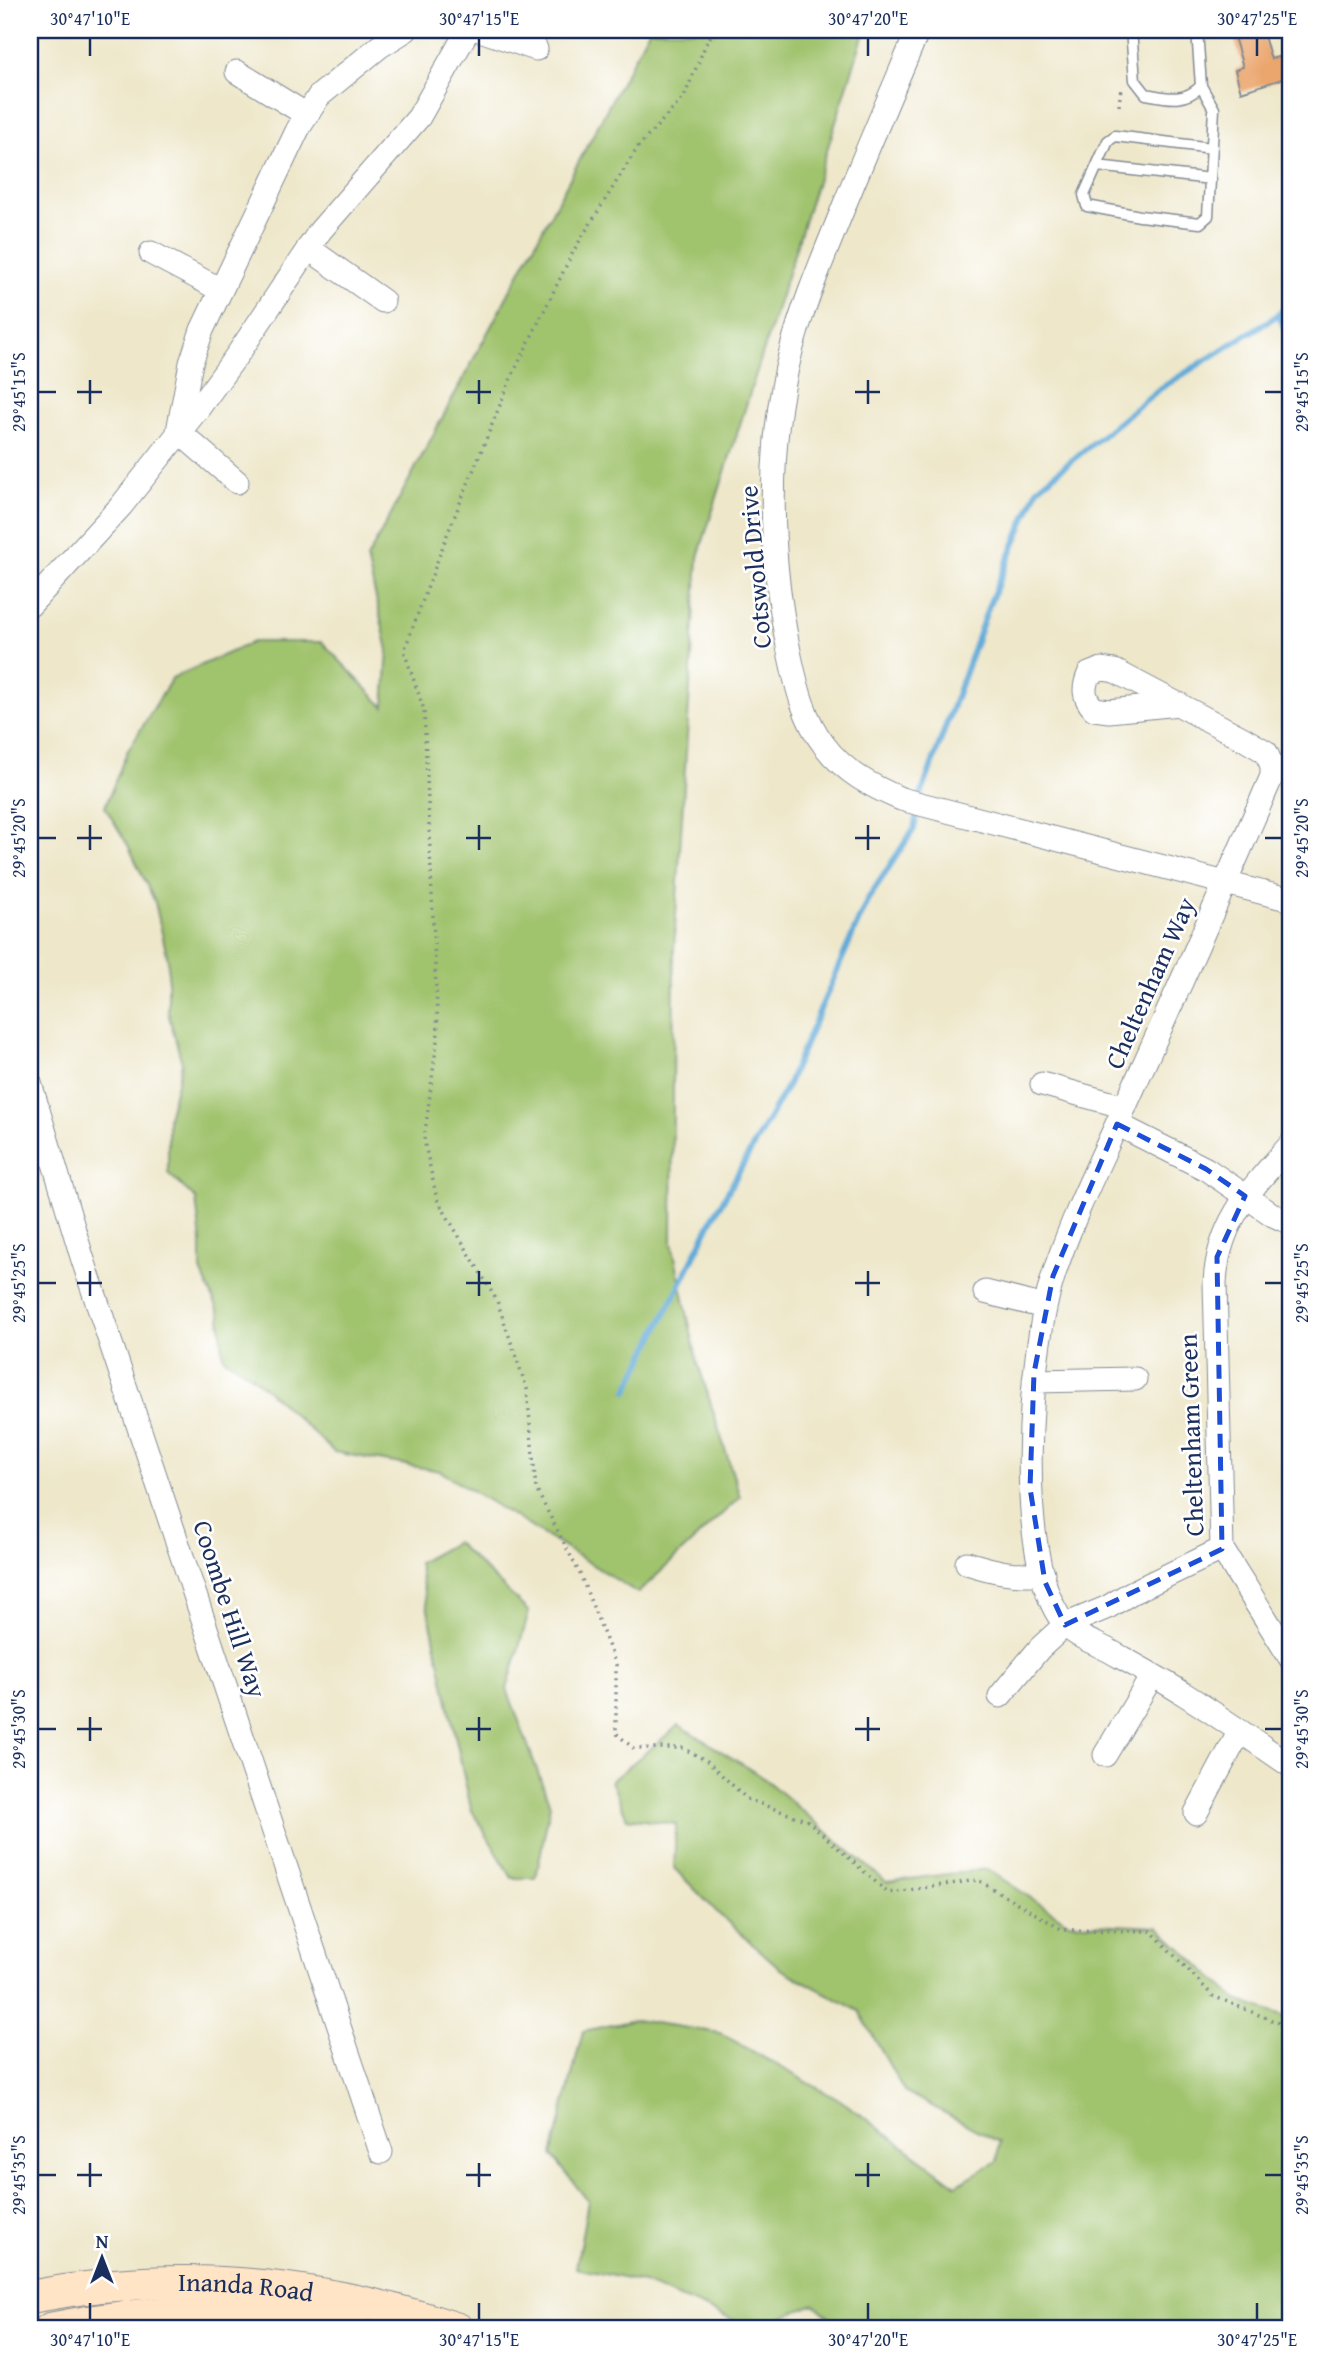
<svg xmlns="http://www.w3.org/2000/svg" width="1321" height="2359" viewBox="0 0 1321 2359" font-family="'Gentium Book Plus',serif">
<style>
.green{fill:#a0c36d;stroke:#5e7966;stroke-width:2}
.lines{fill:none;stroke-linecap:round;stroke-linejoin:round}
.stream{stroke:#60aad8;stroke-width:6}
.building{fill:#eba66d}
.service-casing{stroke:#848b94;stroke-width:13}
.minor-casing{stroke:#848b94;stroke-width:25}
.secondary-casing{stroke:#848b94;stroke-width:34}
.path{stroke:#848b94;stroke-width:3.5;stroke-dasharray:2 5;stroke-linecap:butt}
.service{stroke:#fff;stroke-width:10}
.minor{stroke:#fff;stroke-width:23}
.secondary{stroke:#ffe4c6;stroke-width:32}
.marked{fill:none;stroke:#1d4ed8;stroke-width:5;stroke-dasharray:14 9;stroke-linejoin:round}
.ticks{fill:none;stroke:#1b2f5e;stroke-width:2.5}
.labels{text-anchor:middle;stroke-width:5;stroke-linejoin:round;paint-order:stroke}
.street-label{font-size:26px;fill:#1b2f5e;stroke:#fff}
.neatline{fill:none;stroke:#1b2f5e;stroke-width:2.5}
.ticks-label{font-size:18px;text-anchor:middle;fill:#1b2f5e}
</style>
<rect width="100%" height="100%" fill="#fff"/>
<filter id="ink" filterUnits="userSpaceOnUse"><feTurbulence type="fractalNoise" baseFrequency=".0143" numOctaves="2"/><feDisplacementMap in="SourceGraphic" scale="14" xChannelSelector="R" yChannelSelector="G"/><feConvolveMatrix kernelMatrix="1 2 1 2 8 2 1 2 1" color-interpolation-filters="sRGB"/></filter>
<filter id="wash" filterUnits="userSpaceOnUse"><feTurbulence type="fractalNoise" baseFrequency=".00686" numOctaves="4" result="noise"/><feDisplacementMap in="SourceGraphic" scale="28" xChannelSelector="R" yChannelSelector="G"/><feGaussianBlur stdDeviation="1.57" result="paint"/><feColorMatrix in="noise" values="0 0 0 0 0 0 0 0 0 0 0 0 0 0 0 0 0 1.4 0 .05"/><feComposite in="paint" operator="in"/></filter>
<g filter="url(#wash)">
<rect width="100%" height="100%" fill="#eee7ca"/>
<path class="green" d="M649,30H865L698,557L674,948L672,1243L697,1360L740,1497L638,1593L440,1471L334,1452L253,1377L223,1357L220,1314L201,1271V1242L196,1199L168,1173V1118L182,1063L168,1012V960L155,902L129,847L105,807L127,752L172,678L253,642H322L384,707L388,650L367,559Z
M456,1542L529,1612L507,1689L550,1805L536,1878H512L471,1809L418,1563Z
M679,1725L761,1776L886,1882L987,1869L1069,1923L1158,1927L1237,2000L1291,2019V2329H843L814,2304L755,2329L641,2282L576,2268L588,2201L552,2155L583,2031L635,2020L720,2033L846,2104L956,2185L997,2161L999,2142L904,2091L859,2011L781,1969L720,1915L674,1868L676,1824L627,1818L611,1781Z"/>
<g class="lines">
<path class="stream" d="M1278,315L1291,339
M920,798L989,605L1038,488L1158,390L1278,315L1291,301
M627,1391L713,1218L787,1086L868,899L914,829L918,809"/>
</g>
<g id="blocks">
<path class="building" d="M1232,30H1262L1271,59L1291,53V76L1241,92L1235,70L1243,67Z"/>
</g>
</g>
<g filter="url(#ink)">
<use href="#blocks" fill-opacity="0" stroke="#848b94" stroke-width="2"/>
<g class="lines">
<g class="service-casing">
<path id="service" d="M1131,30L1135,80L1146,94C1167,98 1184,103 1201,86L1197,30
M1201,86L1214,109L1208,216L1200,223L1140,216L1087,206L1084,195L1108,141L1115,136L1212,148
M1097,166L1211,179"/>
</g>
<g class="minor-casing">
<path id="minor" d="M480,30L536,49
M918,30C893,89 868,147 844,206C825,254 804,301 791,351C766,449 769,558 790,656C797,688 804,719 824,745C844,772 871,786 901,799L1291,900
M237,72L307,115
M308,248L383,301
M151,253L221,290
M178,431L191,363L202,330L298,129L319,96L379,47L406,30
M178,431L237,482
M30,605L121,506L200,406L240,351L320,231L419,117L468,30
M1179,704L1109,711L1094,709C1083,697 1083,688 1089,674L1102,669L1115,671L1242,738L1266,752L1272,766V776C1226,882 1179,988 1131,1093C1104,1154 1073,1214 1053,1277C1029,1353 1013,1557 1063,1622C1074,1636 1093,1642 1108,1650C1133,1664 1159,1678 1184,1694C1220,1717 1256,1742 1291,1766
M30,1083L82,1257L381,2152
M1042,1084L1125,1107
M1117,1124L1206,1169L1273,1215L1291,1223
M1291,1144C1252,1188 1218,1221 1215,1283L1222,1549L1291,1659
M985,1292L1045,1307
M1034,1381L1135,1379
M967,1563C996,1572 1013,1576 1043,1573
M1000,1696L1040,1648L1065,1625L1108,1607L1131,1593L1222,1549
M1105,1755L1152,1676
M1196,1813L1240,1731"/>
</g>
<g class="secondary-casing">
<g id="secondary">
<path id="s1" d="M30,2297C175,2268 318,2282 458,2329"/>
<path d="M50,2329C158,2307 248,2308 355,2329"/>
</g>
</g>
<path class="path" d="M714,30L705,46L684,97L638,147L574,250L511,378L447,535L404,651L424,710L438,1033L424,1140L437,1199L497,1301L527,1389L536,1489L580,1574L616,1665V1733L633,1748H683L707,1761L747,1799L808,1821L888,1893L978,1880L1063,1930L1151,1931L1213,1996L1291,2028
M1119,106L1121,87"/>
<use href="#service" class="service"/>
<use href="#minor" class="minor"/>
<use href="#secondary" class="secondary"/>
</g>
</g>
<path class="marked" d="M1117,1124L1206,1169L1245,1196L1217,1257L1222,1549L1065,1625L1045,1582L1030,1488L1034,1373L1053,1276Z"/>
<path class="ticks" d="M90,38V56M479,38V56M868,38V56M1257,38V56M90,380V404M479,380V404M868,380V404M38,392H56M77,392H102M466,392H491M855,392H880M1265,392H1282M90,825V850M479,825V850M868,825V850M38,838H56M77,838H102M466,838H491M855,838H880M1265,838H1282M90,1271V1296M479,1271V1296M868,1271V1296M38,1283H56M77,1283H102M466,1283H491M855,1283H880M1265,1283H1282M90,1717V1741M479,1717V1741M868,1717V1741M38,1729H56M77,1729H102M466,1729H491M855,1729H880M1265,1729H1282M90,2163V2187M479,2163V2187M868,2163V2187M38,2175H56M77,2175H102M466,2175H491M855,2175H880M1265,2175H1282M90,2303V2320M479,2303V2320M868,2303V2320M1257,2303V2320"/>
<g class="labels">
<g class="street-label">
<text transform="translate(755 567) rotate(-95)" y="9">Cotswold Drive</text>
<text transform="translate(1150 983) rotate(-66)" y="9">Cheltenham Way</text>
<text transform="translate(1191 1435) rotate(-92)" y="9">Cheltenham Green</text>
<text transform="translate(230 1609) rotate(72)" y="9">Coombe Hill Way</text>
<text dy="9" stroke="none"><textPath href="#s1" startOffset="217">Inanda Road</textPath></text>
</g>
</g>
<rect width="1321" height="2359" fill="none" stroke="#fff" stroke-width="77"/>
<g transform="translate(102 2258)" stroke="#ffffff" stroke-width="5" paint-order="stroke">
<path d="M0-5L12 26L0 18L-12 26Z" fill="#1b2f5e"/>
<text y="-10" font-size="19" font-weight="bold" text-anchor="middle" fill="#1b2f5e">N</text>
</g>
<rect x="38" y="38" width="1244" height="2282" class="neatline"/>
<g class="ticks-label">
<text x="90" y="25">30°47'10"E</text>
<text x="479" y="25">30°47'15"E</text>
<text x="868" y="25">30°47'20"E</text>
<text x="1257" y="25">30°47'25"E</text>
<text transform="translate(19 392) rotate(-90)" y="6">29°45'15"S</text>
<text transform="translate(1302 392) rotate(-90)" y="6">29°45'15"S</text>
<text transform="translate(19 838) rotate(-90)" y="6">29°45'20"S</text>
<text transform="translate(1302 838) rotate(-90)" y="6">29°45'20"S</text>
<text transform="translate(19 1283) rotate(-90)" y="6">29°45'25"S</text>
<text transform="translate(1302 1283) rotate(-90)" y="6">29°45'25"S</text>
<text transform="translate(19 1729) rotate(-90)" y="6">29°45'30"S</text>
<text transform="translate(1302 1729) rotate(-90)" y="6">29°45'30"S</text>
<text transform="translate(19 2175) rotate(-90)" y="6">29°45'35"S</text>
<text transform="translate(1302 2175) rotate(-90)" y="6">29°45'35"S</text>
<text x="90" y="2346">30°47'10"E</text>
<text x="479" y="2346">30°47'15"E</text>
<text x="868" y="2346">30°47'20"E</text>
<text x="1257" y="2346">30°47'25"E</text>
</g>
</svg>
